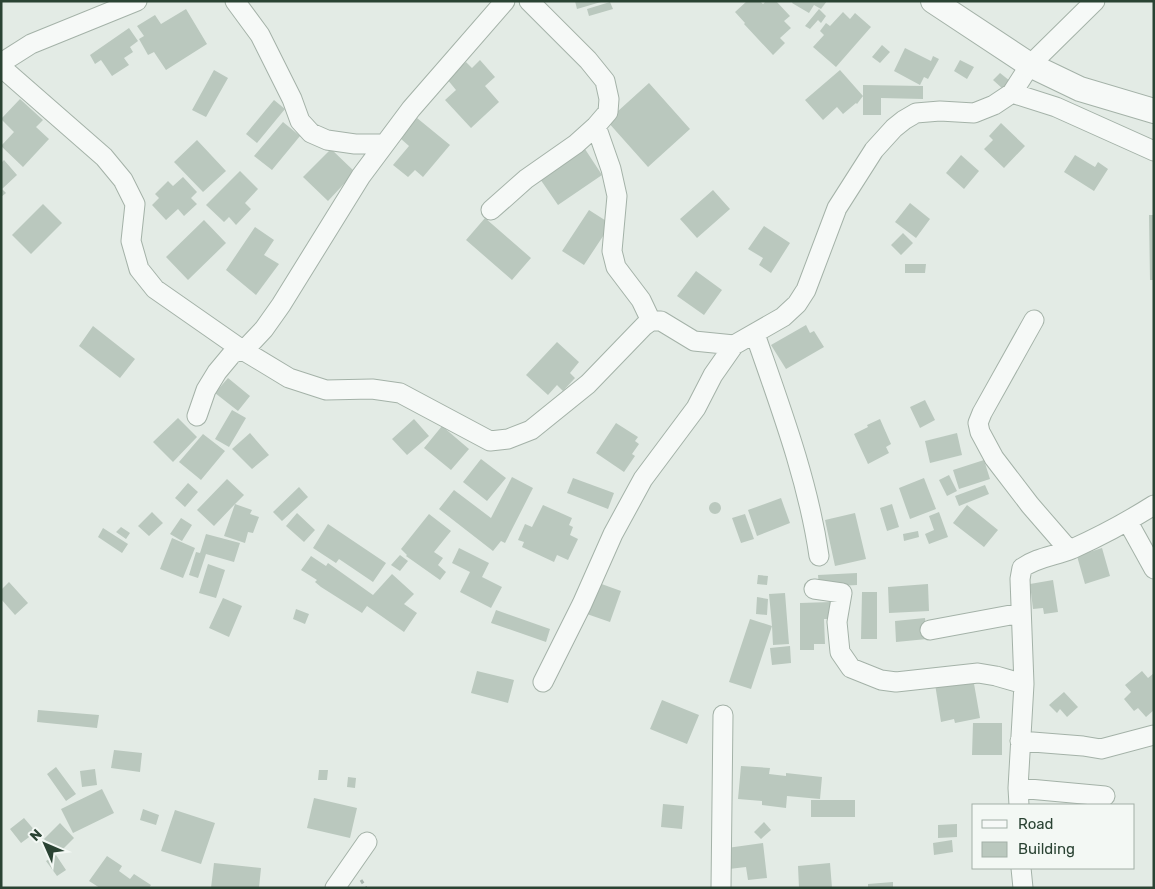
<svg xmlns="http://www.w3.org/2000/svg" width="1155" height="889" viewBox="0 0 1155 889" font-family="Rubik,sans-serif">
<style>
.building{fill:#bac8be}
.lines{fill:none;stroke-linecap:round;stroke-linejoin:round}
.minor-casing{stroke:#a4b2a8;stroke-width:21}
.tertiary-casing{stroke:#a4b2a8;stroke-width:26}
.path{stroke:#a8b4ad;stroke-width:3;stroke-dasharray:4 4;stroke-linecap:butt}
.minor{stroke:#f6f9f7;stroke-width:19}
.tertiary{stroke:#f6f9f7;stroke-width:24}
</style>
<rect width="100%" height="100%" fill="#e3ebe5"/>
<path class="building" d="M575,1H601V2L577,9Z
M747,1H760L763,4L766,1H776L790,16L784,21L791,28L780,38L785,43L773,55L744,24L745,23L735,12Z
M793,1H827L821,9L814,5L809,13L792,3Z
M610,2L613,9L589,16L587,9Z
M186,9L207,44L166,70L154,52L148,55L139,39L144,36L137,26L155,15L161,24Z
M819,9L826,16L821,23L818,20L810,29L805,26Z
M843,12L850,19L855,13L871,27L836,67L813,47L824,35L820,31L826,23L830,26Z
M129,28L138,41L130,47L133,52L124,58L129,65L112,76L101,60L95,64L90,55Z
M882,45L890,52L880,63L872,57Z
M905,48L931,61L933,56L939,59L928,79L924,77L920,85L894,71Z
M480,60L495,77L485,86L499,102L471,128L445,100L456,90L447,79L466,62L472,68Z
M960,60L974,67L967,79L954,71Z
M214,70L228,78L206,117L192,110Z
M840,70L863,96L857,104L856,103L843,114L837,107L823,120L805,100Z
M1000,73L1010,81L1003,89L993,80Z
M649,83L690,129L648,167L607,121Z
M863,85L923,86V99L881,98V115H863Z
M20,99L43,120L36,127L49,139L23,167L1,146L14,132L1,119Z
M274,100L285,109L257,143L246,134Z
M417,118L450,145L423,177L415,170L408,177L393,165L409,146L400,138Z
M283,122L300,136L272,170L254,156Z
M1001,123L1025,146L1004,168L984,149L993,140L989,136Z
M197,140L226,171L203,192L174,162Z
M583,146L602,175L558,205L538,176Z
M331,149L355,172L328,201L303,177Z
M961,155L979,171L964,189L946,173Z
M1075,155L1095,167L1098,162L1108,169L1094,191L1064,172Z
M4,160L17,175L2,189L6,193L1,197V163Z
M240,171L258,189L245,203L251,209L236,225L229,217L224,222L206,205Z
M183,177L197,192L191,198L197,204L184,216L178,209L166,220L152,205L159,198L155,194L168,181L173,186Z
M713,190L730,209L697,238L680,219Z
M910,203L930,219L916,238L895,222Z
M43,204L62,223L31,254L12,235Z
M589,210L611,224L584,265L562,251Z
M1149,215H1154V280H1150Z
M485,218L531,258L512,280L466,240Z
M204,220L226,243L188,280L166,257Z
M764,226L790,243L771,273L759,265L763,258L748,249Z
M255,227L274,240L264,255L279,264L256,295L226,270Z
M903,233L913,243L901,255L891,245Z
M905,264H926L925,273H905Z
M696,271L722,290L704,315L677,296Z
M806,325L810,333L814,331L824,347L786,369L771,345Z
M93,326L135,359L120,378L79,346Z
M557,342L579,362L570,373L575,378L563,391L557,385L548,395L526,375Z
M228,378L250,396L238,411L215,393Z
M925,400L935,420L920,428L910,407Z
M232,410L246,418L229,447L215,439Z
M178,418L197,437L173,462L153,442Z
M414,419L429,436L407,455L392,439Z
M880,419L891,444L886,447L889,453L868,464L854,434L868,427L867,425Z
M616,423L638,437L635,441L639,444L632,454L635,456L624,472L596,453Z
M442,426L469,449L451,470L424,448Z
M250,433L269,455L252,469L232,449Z
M957,433L962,455L930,463L925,441Z
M203,434L225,451L201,480L179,462Z
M481,459L506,478L487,501L463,482Z
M984,460L990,479L959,489L953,470Z
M949,475L957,491L947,496L939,480Z
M512,477L533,488L505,543L501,541L493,551L439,509L454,490L491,518Z
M573,478L614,493L608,509L567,493Z
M924,478L936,509L910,519L899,488Z
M227,479L244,495L235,504L252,510L250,514L259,517L253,533L248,532L245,543L224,536L235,504L214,526L197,510Z
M188,483L198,492L185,507L175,498Z
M985,485L989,494L959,506L955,496Z
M299,487L308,497L282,521L273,512Z
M781,498L790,523L757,536L748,510Z
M709 508a6 6 0 1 1 12 0a6 6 0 1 1-12 0Z
M892,504L899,527L887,531L880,508Z
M543,505L572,518L569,525L573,527L570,535L578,539L568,560L557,555L554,562L522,547L524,542L518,540L525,524L532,527Z
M967,505L998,530L984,547L953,523Z
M152,512L163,523L149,536L138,526Z
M939,512L948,537L929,544L925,534L934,530L929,516Z
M297,513L315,530L304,542L286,526Z
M855,513L866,559L835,566L825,520Z
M429,514L451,531L434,552L443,558L438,565L446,572L440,580L406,556L407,555L401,549Z
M745,514L754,539L741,543L732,518Z
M181,518L192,525L182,541L170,534Z
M328,524L386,563L373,582L339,559L336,563L313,548Z
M121,527L130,533L126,539L116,532Z
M103,528L128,544L122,553L98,537Z
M918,531L919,537L904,541L903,534Z
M206,534L240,543L234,562L206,554L198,578L189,575L196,552L200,553Z
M172,538L195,548L183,578L160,569Z
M459,548L489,563L482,577L502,587L491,608L460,592L470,572L452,563Z
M1102,548L1110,576L1085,584L1077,556Z
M400,555L408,561L400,571L391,565Z
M311,556L326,566L328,563L373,595L392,574L414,594L404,604L417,613L404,632L367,606L362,613L321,587L315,582L317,580L301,570Z
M208,564L225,570L216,598L199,593Z
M857,573V585L819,587L818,575Z
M758,575L768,576L767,585L757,584Z
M1053,580L1058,612L1044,614L1043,608L1033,609L1030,584Z
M9,582L28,603L15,615L1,599V590Z
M596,582L621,591L610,622L584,613Z
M928,584L929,611L889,613L888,587Z
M862,592H877V639H861Z
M785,593L789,644L773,645L772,626L751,689L729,682L750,619L772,626L769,594Z
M757,597L768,599L767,615L756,614Z
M223,598L242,606L229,637L209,628Z
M831,602V619H824L825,644H814V650H800V603Z
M296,609L309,614L305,624L293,619Z
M496,610L550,629L546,642L491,623Z
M925,618L927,639L896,642L895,621Z
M790,646L791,663L772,665L770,648Z
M477,671L514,680L508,703L471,693Z
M1142,671L1148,678L1154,673V710L1146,717L1138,708L1134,711L1124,699L1131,692L1125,685Z
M973,678L980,718L955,723L954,719L941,722L935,684Z
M1064,692L1078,707L1067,717L1060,709L1057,713L1049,705Z
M662,700L699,715L687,744L650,729Z
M38,710L99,715L97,728L37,722Z
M973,723H1002V755H972Z
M114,750L142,753L140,772L111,768Z
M741,766L770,768L769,774L786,776V773L822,777L820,799L787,796L786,808L762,805V801L738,799Z
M56,767L76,794L66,801L47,774Z
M95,769L97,785L82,787L80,771Z
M319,770H328L327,780H318Z
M348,777L356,778L355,788L347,787Z
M102,789L114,813L73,833L61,809Z
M314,798L357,808L350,838L307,828Z
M811,800H855V817H811Z
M663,804L684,806L682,829L661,827Z
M143,809L159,815L156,825L140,820Z
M175,810L215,823L201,864L161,851Z
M24,818L36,832L21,843L10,829Z
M764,822L771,830L761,839L754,832Z
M60,823L74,838L58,854L44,839Z
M957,824V837L938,838V825Z
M952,840L953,852L934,855L933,843Z
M763,843L767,878L748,880L746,867L729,869L727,848Z
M56,855L66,870L57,876L46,861Z
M107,856L122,866L119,871L130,879L134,874L151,885L149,888H100L89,881Z
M214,863L261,868L259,888H211Z
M830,863L832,888H799L798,866Z
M893,882V888H868V884Z"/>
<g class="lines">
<g class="minor-casing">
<path id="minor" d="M235,1L260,35L292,99L300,121L311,133L327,140L355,144H385
M1,63L31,44L137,1
M1,67L104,157L123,180L135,204L131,241L139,269L155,289L241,349L289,378L326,390L372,389L400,393L490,441L508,439L531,430L588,384L644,326L651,321H661L694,341L734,345L783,317L797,304L806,290L837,208L874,150L894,128L904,120L916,113L940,111L974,113L994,105L1012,93L1030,65L1095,1
M1012,93L1056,107L1154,151
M596,126L611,169L617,196L612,251L616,267L641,300L651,321
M491,210L526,179L576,144L596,126L608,112L609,99L605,81L588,60L529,1
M1034,320L982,413L978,423L980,432L994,458L1030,505L1069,550
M755,334C780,406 808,480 819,556
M197,416L206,390L217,372L232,354L249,345L264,329L281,305L361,176L411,109L505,1
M1128,522L1154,569
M814,589L842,593L837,622L840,652L851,668L881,680L896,682L978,673L996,676L1024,684
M930,630L1021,613
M543,682L582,604L613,534L643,479L696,408L713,375L734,345
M1020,741L1083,746L1101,749L1154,735
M1018,788L1105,796
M1019,805L1018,788L1024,684L1020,579L1022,568C1037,557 1055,556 1072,549C1101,536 1127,522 1154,505
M1021,868L1023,888
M335,888L367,842
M721,888L723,715"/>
</g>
<g class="tertiary-casing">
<path id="tertiary" d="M933,1L1030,65L1080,89L1154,111"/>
</g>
<path class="path" d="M361,880L366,888"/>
<use href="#minor" class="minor"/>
<use href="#tertiary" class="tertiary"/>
</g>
<rect width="1155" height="889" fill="none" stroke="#2a4333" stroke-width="5"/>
<rect x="972" y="804" width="162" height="65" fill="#f3f8f4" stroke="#a3b0a7"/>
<rect x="982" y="820" width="25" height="8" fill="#f6f9f7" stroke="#a3b0a7"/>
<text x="1018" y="829" font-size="15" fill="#2a4333">Road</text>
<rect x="982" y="842" width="25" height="15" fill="#bac8be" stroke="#a3b0a7"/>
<text x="1018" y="854" font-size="15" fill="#2a4333">Building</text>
<g transform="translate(45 844) rotate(315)" stroke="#f3f8f4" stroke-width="4" paint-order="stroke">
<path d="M0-4L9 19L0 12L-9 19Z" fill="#2a4333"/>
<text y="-8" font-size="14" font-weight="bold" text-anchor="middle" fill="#2a4333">N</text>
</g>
</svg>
